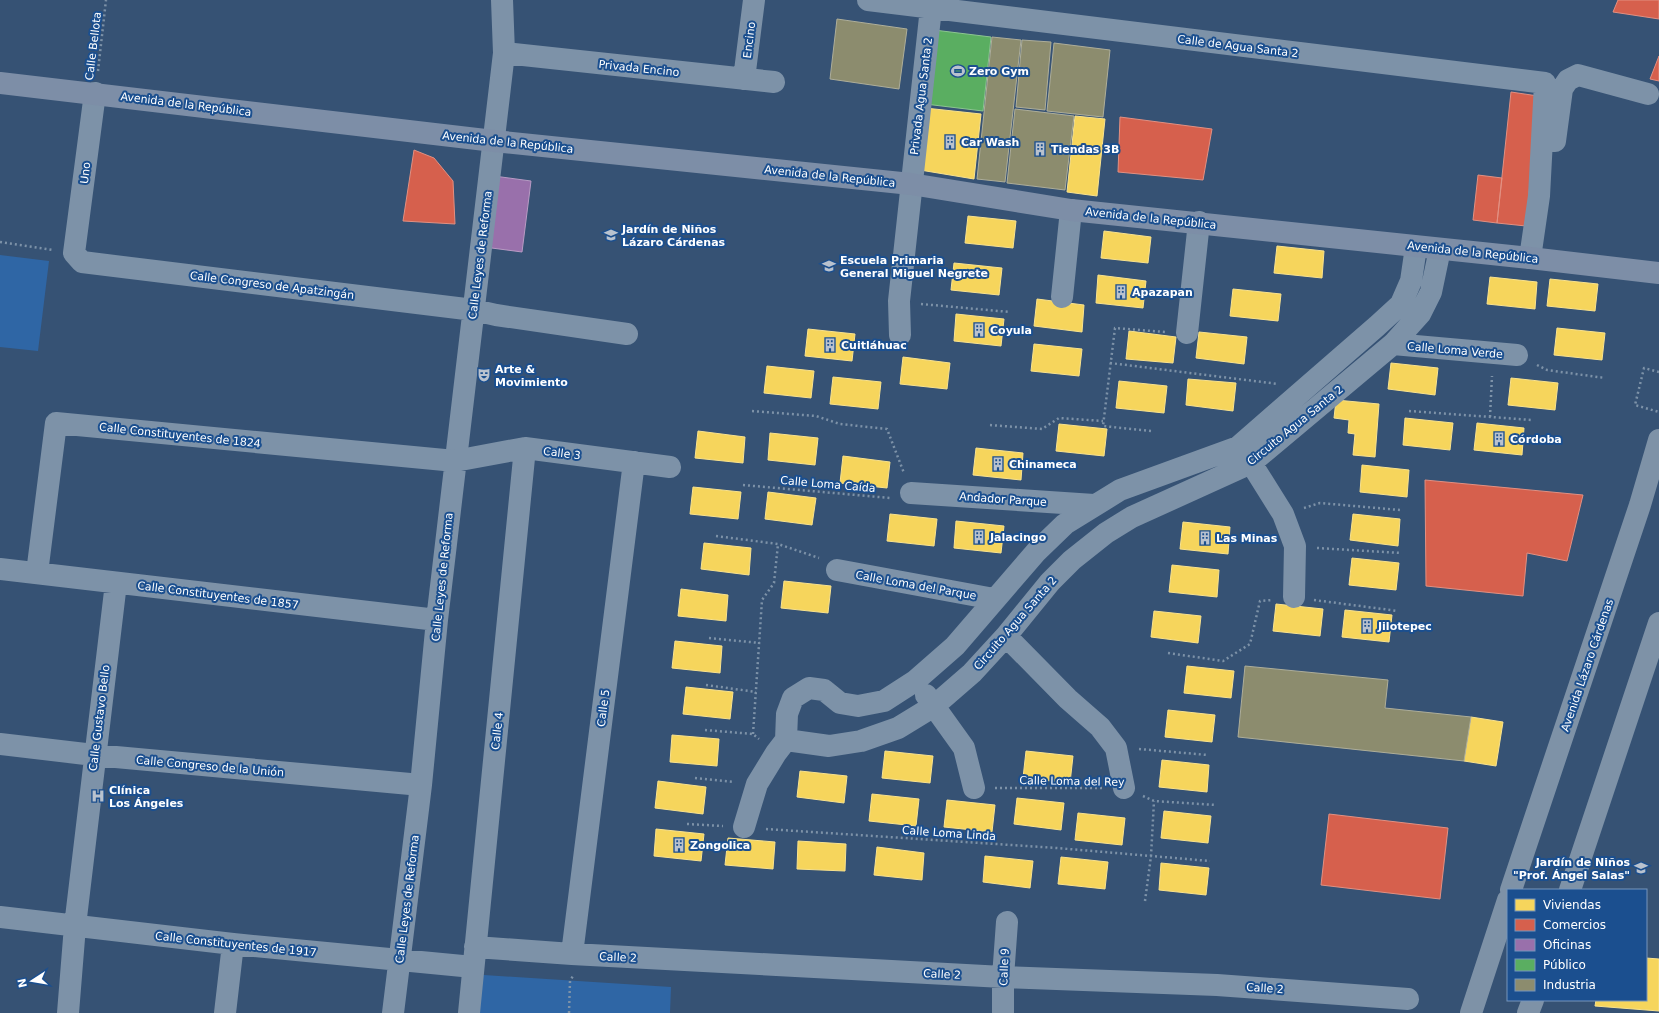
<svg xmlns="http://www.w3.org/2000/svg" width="1659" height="1013" viewBox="0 0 1659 1013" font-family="'DejaVu Sans',sans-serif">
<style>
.green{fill:#2f66a5}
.homes{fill:#f6d55c;stroke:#f9e28d}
.shops{fill:#d6604d;stroke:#e29082}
.offices{fill:#9970ab;stroke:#b89bc4}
.public{fill:#5aae61;stroke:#8cc690}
.industry{fill:#8c8c6e;stroke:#aeae9a}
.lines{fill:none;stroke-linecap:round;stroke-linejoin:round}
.path{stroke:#7d92a8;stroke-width:2.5;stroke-dasharray:2 3;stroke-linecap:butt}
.minor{stroke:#7d92a8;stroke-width:22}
.major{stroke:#7d8ea7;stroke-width:22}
.highway{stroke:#7e92a7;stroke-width:22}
.labels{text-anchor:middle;stroke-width:4;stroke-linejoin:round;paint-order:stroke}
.street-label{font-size:11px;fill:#fff;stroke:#1b4f8f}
.poi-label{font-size:11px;font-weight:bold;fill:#fff;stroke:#1b4f8f;text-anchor:start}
</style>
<rect width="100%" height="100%" fill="#365274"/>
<path class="green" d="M0,255L49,261L38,351L0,347Z
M469,974L671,987L670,1013H467Z"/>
<path class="homes" d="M925,108L981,114L974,179L920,170Z
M1075,116L1105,119L1097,196L1067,192Z
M968,216L1016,221L1013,248L965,243Z
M1104,231L1151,237L1148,263L1101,258Z
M1277,246L1324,251L1322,278L1274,273Z
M954,263L1002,268L999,295L951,290Z
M1098,275L1146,281L1143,308L1096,303Z
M1490,277L1537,282L1535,309L1487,304Z
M1550,279L1598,284L1595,311L1547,306Z
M1233,289L1281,294L1278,321L1230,316Z
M1037,299L1084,305L1082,332L1034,326Z
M956,314L1004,319L1001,346L954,341Z
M1557,328L1605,333L1602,360L1554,355Z
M808,329L855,334L852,361L805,356Z
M1129,331L1176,337L1173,363L1126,359Z
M1199,332L1247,337L1244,364L1196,358Z
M1034,344L1082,349L1079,376L1031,371Z
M903,357L950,363L947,389L900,384Z
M1391,363L1438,368L1435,395L1388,389Z
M767,366L814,371L811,398L764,393Z
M833,377L881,382L878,409L830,404Z
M1511,378L1558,383L1555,410L1508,405Z
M1188,379L1236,383L1233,411L1186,405Z
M1119,381L1167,386L1164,413L1116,408Z
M1336,400L1379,404L1375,457L1353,455L1355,434L1348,433L1349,420L1334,418Z
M1405,418L1453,423L1450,450L1403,445Z
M1477,423L1524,428L1522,455L1474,450Z
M1059,424L1107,429L1104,456L1056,451Z
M698,431L745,437L743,463L695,458Z
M770,433L818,438L815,465L768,460Z
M976,448L1023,453L1021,480L973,475Z
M843,456L890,462L887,488L840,483Z
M1362,465L1409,470L1407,497L1360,492Z
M693,487L741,492L738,519L690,514Z
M768,492L816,498L812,525L765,519Z
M890,514L937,519L934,546L887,541Z
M1353,514L1400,519L1398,546L1350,540Z
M956,521L1004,526L1001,553L954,548Z
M1183,522L1230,527L1228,554L1180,549Z
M704,543L751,548L749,575L701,569Z
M1352,558L1399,563L1396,590L1349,585Z
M1172,565L1219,570L1217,597L1169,592Z
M784,581L831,586L828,613L781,608Z
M681,589L728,595L726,621L678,616Z
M1276,604L1323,609L1320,636L1273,631Z
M1345,610L1392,615L1389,642L1342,637Z
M1154,611L1201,616L1198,643L1151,637Z
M675,641L722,646L720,673L672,668Z
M1187,666L1234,671L1231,698L1184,693Z
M686,687L733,692L730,719L683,714Z
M1168,710L1215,715L1212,742L1165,737Z
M1471,717L1503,722L1496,766L1464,761Z
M672,735L719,739L717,766L670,762Z
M885,751L933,756L930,783L882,778Z
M1026,751L1073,756L1070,783L1023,778Z
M1162,760L1209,765L1207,792L1159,787Z
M800,771L847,776L844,803L797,797Z
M658,781L706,787L703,814L655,808Z
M872,794L919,799L916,826L869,821Z
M1017,798L1064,803L1061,830L1014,824Z
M947,800L995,805L992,832L944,827Z
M1164,811L1211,816L1208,843L1161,838Z
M1078,813L1125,818L1122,845L1075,840Z
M656,829L704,834L701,861L654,856Z
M728,838L775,842L773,869L725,865Z
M798,841L846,844L845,871L797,869Z
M877,847L924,853L922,880L874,875Z
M985,856L1033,861L1030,888L983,882Z
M1061,857L1108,862L1105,889L1058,884Z
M1161,863L1209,868L1206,895L1159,890Z
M1646,958L1659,959V1011L1595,1006L1596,1000H1646Z"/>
<path class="shops" d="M1618,0H1659V19L1613,12Z
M1659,56V81L1650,79Z
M1511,92L1538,96L1526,226L1497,223Z
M1120,117L1212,129L1203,180L1118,172Z
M414,150L434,158L453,181L455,224L403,221Z
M1478,175L1502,178L1497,223L1473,220Z
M1425,480L1583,495L1567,561L1527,553L1523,596L1426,586Z
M1329,814L1448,828L1440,899L1321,885Z"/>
<path class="offices" d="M494,176L531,181L522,252L484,247Z"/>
<path class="public" d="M934,30L991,37L983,111L925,104Z"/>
<path class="industry" d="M837,19L907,29L899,89L830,79Z
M992,37L1021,40L1005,182L977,179Z
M1022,40L1051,42L1045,110L1016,107Z
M1054,43L1110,50L1103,117L1047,111Z
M1015,109L1074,116L1065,190L1007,183Z
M1245,666L1388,680L1385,708L1471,717L1464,761L1238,737Z"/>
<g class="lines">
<path class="path" d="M98,71L106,0
M0,242L53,250
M921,304L1010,312
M1110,363L1278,384
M1537,365L1547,370L1605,378
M1659,372L1644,368L1635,405L1659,412
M752,411L816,416L840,424L887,429L904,473
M1409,411L1532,420
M1490,417L1492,376
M990,425L1042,429L1059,418L1103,421
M1151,431L1103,426L1115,328L1165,332
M743,485L890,498
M1304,508L1320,503L1400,510
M716,536L778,544L819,558
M1317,548L1401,553
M1314,600L1398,611
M709,638L760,643
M1168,653L1223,661L1250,644L1260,601L1272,600
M706,685L756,692
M705,730L753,734L759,739
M753,734L762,600L774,583L778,544
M1139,749L1208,755
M695,778L734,782
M995,788H1102
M1143,796L1154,801L1216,805
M687,824L723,826
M766,829L1057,848L1210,861
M1145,901L1151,856L1154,801
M569,1013L570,981L573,976"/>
<path class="minor" d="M868,0L1545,83L1539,196L1530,258
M504,53L774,82
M744,79L754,0
M95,93L74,253L82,262L474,310L496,315L627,334
M1555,141L1562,89L1568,80L1578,75L1648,94
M1062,297L1071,210
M1187,333L1199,222
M900,335L899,301L931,8
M1393,344L1517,355
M1241,451L1251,463L1283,514L1295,546L1294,597
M911,493L1094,505
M0,569L437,620
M837,570L994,599
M37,573L56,423L455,461L525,448L670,467
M1006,636L1068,699L1100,727L1116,748L1124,788
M926,695L964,748L974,788
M786,740L787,714L793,698L809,688L824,690L840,703L858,706L884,701L915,681L955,646L1036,552L1065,524L1120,490L1238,447L1377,326L1401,304L1411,281L1416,247
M786,740L829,746L861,741L898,728L934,706L972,673L1006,636L1050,582L1072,560L1106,533L1132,517L1251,463L1393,344L1420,314L1431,292L1440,249
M0,744L94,755L421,785
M744,827L757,784L776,753L786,740
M0,917L233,944L473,967
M475,947L572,954L1003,977L1217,985L1408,999
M572,954L634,462
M68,1013L75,926L116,583
M225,1013L233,944
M393,1013L421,785L437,620L504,53L502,0
M469,1013L525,448
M1003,1013V977L1007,922"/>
<path class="major" d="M0,83L494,141L911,184L1071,210L1530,258L1659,273"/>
<path class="highway" d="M1511,890L1640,505L1659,440
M1570,890L1659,623
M1471,1013L1508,900
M1528,1013L1533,1000"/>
</g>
<defs>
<g id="stadium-bare" transform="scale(1.08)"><path d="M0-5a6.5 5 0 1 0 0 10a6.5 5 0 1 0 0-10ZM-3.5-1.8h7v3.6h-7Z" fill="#b9c2ce" stroke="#1b4f8f" stroke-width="2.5" paint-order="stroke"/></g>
<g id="building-bare" transform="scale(1.08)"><path d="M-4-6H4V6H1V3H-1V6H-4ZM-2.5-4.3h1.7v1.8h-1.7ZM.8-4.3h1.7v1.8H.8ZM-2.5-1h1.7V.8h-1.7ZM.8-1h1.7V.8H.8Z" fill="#b9c2ce" stroke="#1b4f8f" stroke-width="2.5" paint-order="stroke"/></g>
<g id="school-bare" transform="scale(1.08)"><path d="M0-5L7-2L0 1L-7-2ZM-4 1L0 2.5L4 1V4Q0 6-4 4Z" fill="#b9c2ce" stroke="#1b4f8f" stroke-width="2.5" paint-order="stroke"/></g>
<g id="theatre-bare" transform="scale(1.08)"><path d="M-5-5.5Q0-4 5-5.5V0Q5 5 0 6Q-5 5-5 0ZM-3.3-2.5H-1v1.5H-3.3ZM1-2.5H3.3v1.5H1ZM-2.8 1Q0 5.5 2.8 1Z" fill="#b9c2ce" stroke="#1b4f8f" stroke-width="2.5" paint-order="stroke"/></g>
<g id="hospital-bare" transform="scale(1.08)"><path d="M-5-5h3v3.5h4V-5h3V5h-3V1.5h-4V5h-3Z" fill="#b9c2ce" stroke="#1b4f8f" stroke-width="2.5" paint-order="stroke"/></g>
</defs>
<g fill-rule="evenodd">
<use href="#stadium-bare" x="958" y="71"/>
<use href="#building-bare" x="950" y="142"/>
<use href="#building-bare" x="1040" y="149"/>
<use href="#school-bare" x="611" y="235"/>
<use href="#school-bare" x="829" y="266"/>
<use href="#building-bare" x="1121" y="292"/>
<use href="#building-bare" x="979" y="330"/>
<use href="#building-bare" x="830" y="345"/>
<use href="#theatre-bare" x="484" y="375"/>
<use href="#building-bare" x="1499" y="439"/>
<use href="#building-bare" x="998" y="464"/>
<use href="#building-bare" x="979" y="537"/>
<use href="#building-bare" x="1205" y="538"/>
<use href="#building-bare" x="1367" y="626"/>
<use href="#hospital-bare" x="98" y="796"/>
<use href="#building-bare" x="679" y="845"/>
<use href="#school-bare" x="1641" y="868"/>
</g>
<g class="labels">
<g class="street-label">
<text transform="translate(749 40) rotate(-83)" y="4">Encino</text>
<text transform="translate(93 46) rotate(-83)" y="4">Calle Bellota</text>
<text transform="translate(1238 46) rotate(7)" y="4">Calle de Agua Santa 2</text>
<text transform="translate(639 68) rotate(6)" y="4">Privada Encino</text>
<text transform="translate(921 96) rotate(-83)" y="4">Privada Agua Santa 2</text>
<text transform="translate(186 104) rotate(7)" y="4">Avenida de la República</text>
<text transform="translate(508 142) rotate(6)" y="4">Avenida de la República</text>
<text transform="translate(85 173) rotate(-83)" y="4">Uno</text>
<text transform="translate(830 176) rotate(6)" y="4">Avenida de la República</text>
<text transform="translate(1151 218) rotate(6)" y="4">Avenida de la República</text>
<text transform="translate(1473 252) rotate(6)" y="4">Avenida de la República</text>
<text transform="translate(480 255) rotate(-83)" y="4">Calle Leyes de Reforma</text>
<text transform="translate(272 285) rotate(7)" y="4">Calle Congreso de Apatzingán</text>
<text transform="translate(1455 350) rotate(5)" y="4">Calle Loma Verde</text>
<text transform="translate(1295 425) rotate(-39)" y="4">Circuito Agua Santa 2</text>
<text transform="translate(180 435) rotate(6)" y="4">Calle Constituyentes de 1824</text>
<text transform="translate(562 453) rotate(7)" y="4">Calle 3</text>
<text transform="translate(828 484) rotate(5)" y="4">Calle Loma Caída</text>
<text transform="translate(1003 499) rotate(4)" y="4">Andador Parque</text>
<text transform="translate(442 577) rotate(-84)" y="4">Calle Leyes de Reforma</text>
<text transform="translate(916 585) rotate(10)" y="4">Calle Loma del Parque</text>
<text transform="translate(218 595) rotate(7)" y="4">Calle Constituyentes de 1857</text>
<text transform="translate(1015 623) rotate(-49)" y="4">Circuito Agua Santa 2</text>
<text transform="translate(1587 665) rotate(-71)" y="4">Avenida Lázaro Cárdenas</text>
<text transform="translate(603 708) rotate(-83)" y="4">Calle 5</text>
<text transform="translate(99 718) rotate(-83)" y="4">Calle Gustavo Bello</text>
<text transform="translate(497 731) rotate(-84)" y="4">Calle 4</text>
<text transform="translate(210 766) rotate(5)" y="4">Calle Congreso de la Unión</text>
<text transform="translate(1072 781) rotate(1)" y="4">Calle Loma del Rey</text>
<text transform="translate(949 833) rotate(4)" y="4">Calle Loma Linda</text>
<text transform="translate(407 899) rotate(-83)" y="4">Calle Leyes de Reforma</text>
<text transform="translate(236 944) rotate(6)" y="4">Calle Constituyentes de 1917</text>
<text transform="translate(618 957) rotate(3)" y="4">Calle 2</text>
<text transform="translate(1004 967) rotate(-88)" y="4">Calle 9</text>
<text transform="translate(942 974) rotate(3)" y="4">Calle 2</text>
<text transform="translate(1265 988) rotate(4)" y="4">Calle 2</text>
</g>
<g class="poi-label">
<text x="969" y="75">Zero Gym</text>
<text x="961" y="146">Car Wash</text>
<text x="1051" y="153">Tiendas 3B</text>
<text x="622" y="233">Jardín de Niños<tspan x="622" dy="13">Lázaro Cárdenas</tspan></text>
<text x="840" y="264">Escuela Primaria<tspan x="840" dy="13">General Miguel Negrete</tspan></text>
<text x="1132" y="296">Apazapan</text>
<text x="990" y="334">Coyula</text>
<text x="841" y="349">Cuitláhuac</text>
<text x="495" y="373">Arte &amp;<tspan x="495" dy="13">Movimiento</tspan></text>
<text x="1510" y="443">Córdoba</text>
<text x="1009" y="468">Chinameca</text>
<text x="990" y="541">Jalacingo</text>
<text x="1216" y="542">Las Minas</text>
<text x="1378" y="630">Jilotepec</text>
<text x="109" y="794">Clínica<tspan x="109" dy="13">Los Ángeles</tspan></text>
<text x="690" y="849">Zongolica</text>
<text x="1630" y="866" text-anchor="end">Jardín de Niños<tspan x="1630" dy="13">"Prof. Ángel Salas"</tspan></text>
</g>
</g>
<rect x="1507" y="889" width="140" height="112" fill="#1b4f8f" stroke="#7695bc"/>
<rect x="1515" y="899" width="20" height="12" fill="#f6d55c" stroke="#7695bc"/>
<text x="1543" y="909" font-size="12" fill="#ffffff">Viviendas</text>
<rect x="1515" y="919" width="20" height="12" fill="#d6604d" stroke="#7695bc"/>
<text x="1543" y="929" font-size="12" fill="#ffffff">Comercios</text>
<rect x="1515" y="939" width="20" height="12" fill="#9970ab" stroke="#7695bc"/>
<text x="1543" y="949" font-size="12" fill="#ffffff">Oficinas</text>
<rect x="1515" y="959" width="20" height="12" fill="#5aae61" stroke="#7695bc"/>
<text x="1543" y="969" font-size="12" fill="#ffffff">Público</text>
<rect x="1515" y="979" width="20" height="12" fill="#8c8c6e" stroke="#7695bc"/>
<text x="1543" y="989" font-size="12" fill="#ffffff">Industria</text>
<g transform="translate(32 981) rotate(258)" stroke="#1b4f8f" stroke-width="3" paint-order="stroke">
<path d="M0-3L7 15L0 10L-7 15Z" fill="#ffffff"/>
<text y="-6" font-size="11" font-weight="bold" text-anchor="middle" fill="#ffffff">N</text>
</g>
</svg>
